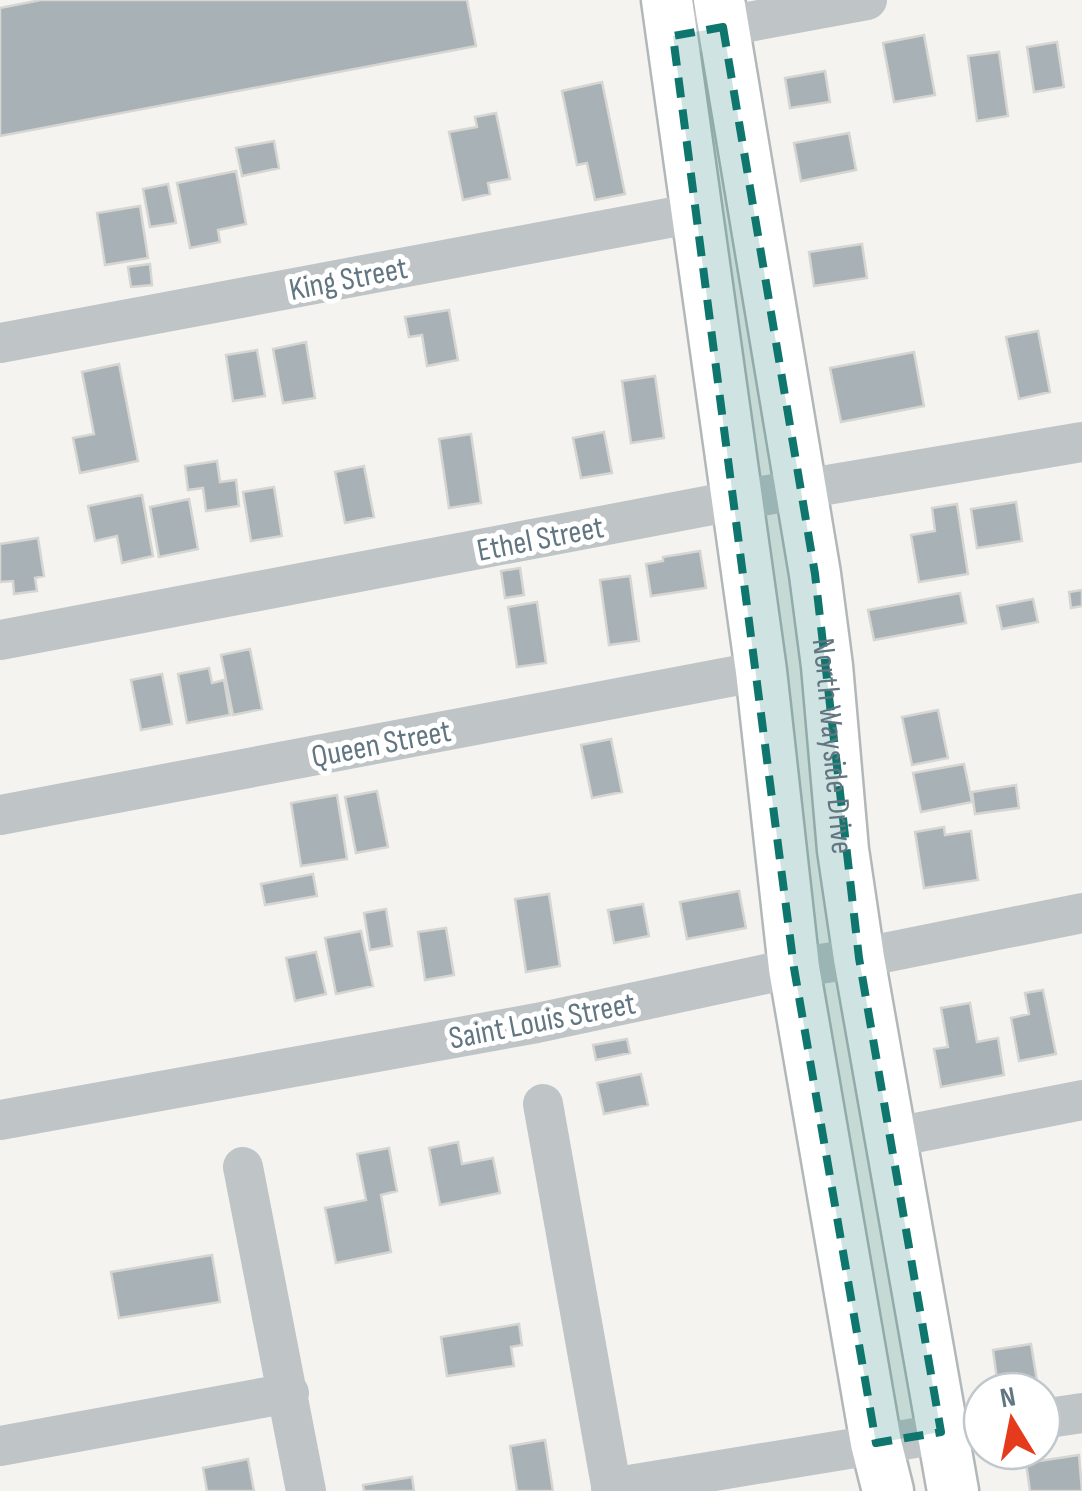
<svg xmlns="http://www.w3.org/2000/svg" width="1082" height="1491" viewBox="0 0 1082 1491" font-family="'Sofia Sans Condensed',sans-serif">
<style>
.building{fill:#a8b1b5;stroke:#d5d5d2;stroke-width:2.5}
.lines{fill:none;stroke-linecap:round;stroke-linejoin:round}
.major-casing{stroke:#b2b7ba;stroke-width:55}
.minor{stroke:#bfc4c6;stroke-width:40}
.major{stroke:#fff;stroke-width:50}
.marked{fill:#0f766e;fill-opacity:0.2;stroke:#0f766e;stroke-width:8;stroke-dasharray:20 12;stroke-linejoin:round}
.labels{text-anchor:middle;stroke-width:10;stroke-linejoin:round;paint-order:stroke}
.street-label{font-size:32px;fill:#627681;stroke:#fff}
</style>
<rect width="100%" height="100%" fill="#f4f3ef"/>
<path class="building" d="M41,0H467L476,46L0,136V8Z
M924,35L935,95L894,102L883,43Z
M1057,42L1064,87L1034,92L1027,47Z
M999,52L1008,116L977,121L968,56Z
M825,71L830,102L790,108L785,78Z
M602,82L625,194L595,200L587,163L577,165L562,91Z
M496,113L510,179L488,183L490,194L463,200L449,132L477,127L475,117Z
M849,133L856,170L801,181L794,143Z
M274,141L279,168L242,176L236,148Z
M236,171L246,224L218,230L220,242L190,248L177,183Z
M168,184L176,223L150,227L143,189Z
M140,206L148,258L105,265L97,213Z
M862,244L867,278L814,286L809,252Z
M150,264L152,285L131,287L128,267Z
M449,310L458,360L427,366L422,335L409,337L405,317Z
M1038,331L1050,392L1019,399L1006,337Z
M306,342L315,398L283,403L273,349Z
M257,350L265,396L233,401L226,355Z
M914,352L924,406L841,422L830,368Z
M119,364L138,461L80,473L73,438L94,434L82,372Z
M655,376L664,438L631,443L622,381Z
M604,432L612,473L581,478L573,438Z
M471,434L481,503L449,508L439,439Z
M217,461L220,482L236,480L239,506L206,511L203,488L188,490L185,466Z
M364,466L374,517L345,523L335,472Z
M274,487L282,536L251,541L243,492Z
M142,495L153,556L122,563L117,536L95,541L88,506Z
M189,499L198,549L159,557L150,507Z
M1016,502L1022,541L977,548L971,509Z
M957,504L968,574L919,582L911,535L935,531L932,508Z
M38,538L44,576L35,578L37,591L14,594L13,581L0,582V544Z
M700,551L706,588L651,596L646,564L663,561V557Z
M520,568L524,595L505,598L501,571Z
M630,576L639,641L609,645L600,580Z
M1082,590V606L1071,608L1069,592Z
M960,593L966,623L874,640L868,610Z
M1033,599L1038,622L1002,629L997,606Z
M537,602L546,663L517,667L508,607Z
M250,649L262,709L233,715L221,655Z
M209,668L212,683L224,680L230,715L187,723L178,674Z
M162,674L172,724L141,730L131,680Z
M938,710L948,758L912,765L902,717Z
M611,739L622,792L592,798L581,745Z
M964,764L972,802L921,812L913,773Z
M1016,785L1019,808L975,814L972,792Z
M377,791L388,847L356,853L345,797Z
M337,795L347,859L301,866L291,803Z
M944,827L945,835L971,831L978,880L924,888L915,832Z
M313,874L317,896L265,905L261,884Z
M739,891L746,928L687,939L680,902Z
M549,894L560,966L526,972L515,899Z
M643,904L649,936L614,943L608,910Z
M386,909L392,946L370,950L364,913Z
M446,928L454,975L425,980L418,932Z
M361,931L373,986L336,994L325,938Z
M316,952L326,994L295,1001L286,958Z
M1043,990L1056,1054L1019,1061L1011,1018L1029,1014L1025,993Z
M970,1003L977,1042L998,1038L1004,1075L941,1087L934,1049L948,1047L941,1008Z
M627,1039L630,1053L596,1060L593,1045Z
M641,1074L648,1105L604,1114L597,1083Z
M458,1142L462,1164L493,1158L500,1193L440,1205L429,1148Z
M389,1148L397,1191L381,1195L391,1252L336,1263L325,1208L366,1200L357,1154Z
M212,1255L220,1302L119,1318L111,1272Z
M519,1324L522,1345L511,1347L514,1366L447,1376L441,1337Z
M1031,1344L1037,1381L998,1387L993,1350Z
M545,1440L553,1491H517L510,1446Z
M1079,1455L1082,1491H1030L1026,1463Z
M248,1459L254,1491H207L203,1468Z
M412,1477L414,1491H364L363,1485Z"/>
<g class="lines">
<g class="major-casing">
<g id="major">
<path d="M667,0L761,671L794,968L876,1443L888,1491"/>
<path id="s1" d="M719,0L815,574L827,666L843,850L859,958L953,1491"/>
</g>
</g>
<path class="minor" d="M673,36L867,0
M0,343L695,213
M0,640L738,500L1082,442
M0,815L761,671
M543,1104L612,1491
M0,1120L537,1023L794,968L859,958L1082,913
M890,1138L1082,1100
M243,1167L306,1491
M1042,1419L1082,1413
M0,1446L289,1393
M611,1488L982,1427"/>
<use href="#major" class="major"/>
</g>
<path class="marked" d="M723,27L815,574L859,958L941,1432L876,1443L794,968L673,36Z"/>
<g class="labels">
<g class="street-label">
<text transform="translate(348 278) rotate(-11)" y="11">King Street</text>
<text transform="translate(540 538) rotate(-11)" y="11">Ethel Street</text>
<text transform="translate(381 743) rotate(-11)" y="11">Queen Street</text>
<text dy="11" stroke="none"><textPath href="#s1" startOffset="755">North Wayside Drive</textPath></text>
<text transform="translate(542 1020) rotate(-11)" y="11">Saint Louis Street</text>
</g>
</g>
<g transform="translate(1012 1421) rotate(350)"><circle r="48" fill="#ffffff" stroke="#c0c8cd" stroke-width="2.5"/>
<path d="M0-8L18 38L0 25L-18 38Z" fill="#e63a1d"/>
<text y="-15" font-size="28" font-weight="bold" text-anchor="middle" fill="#627681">N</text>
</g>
</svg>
